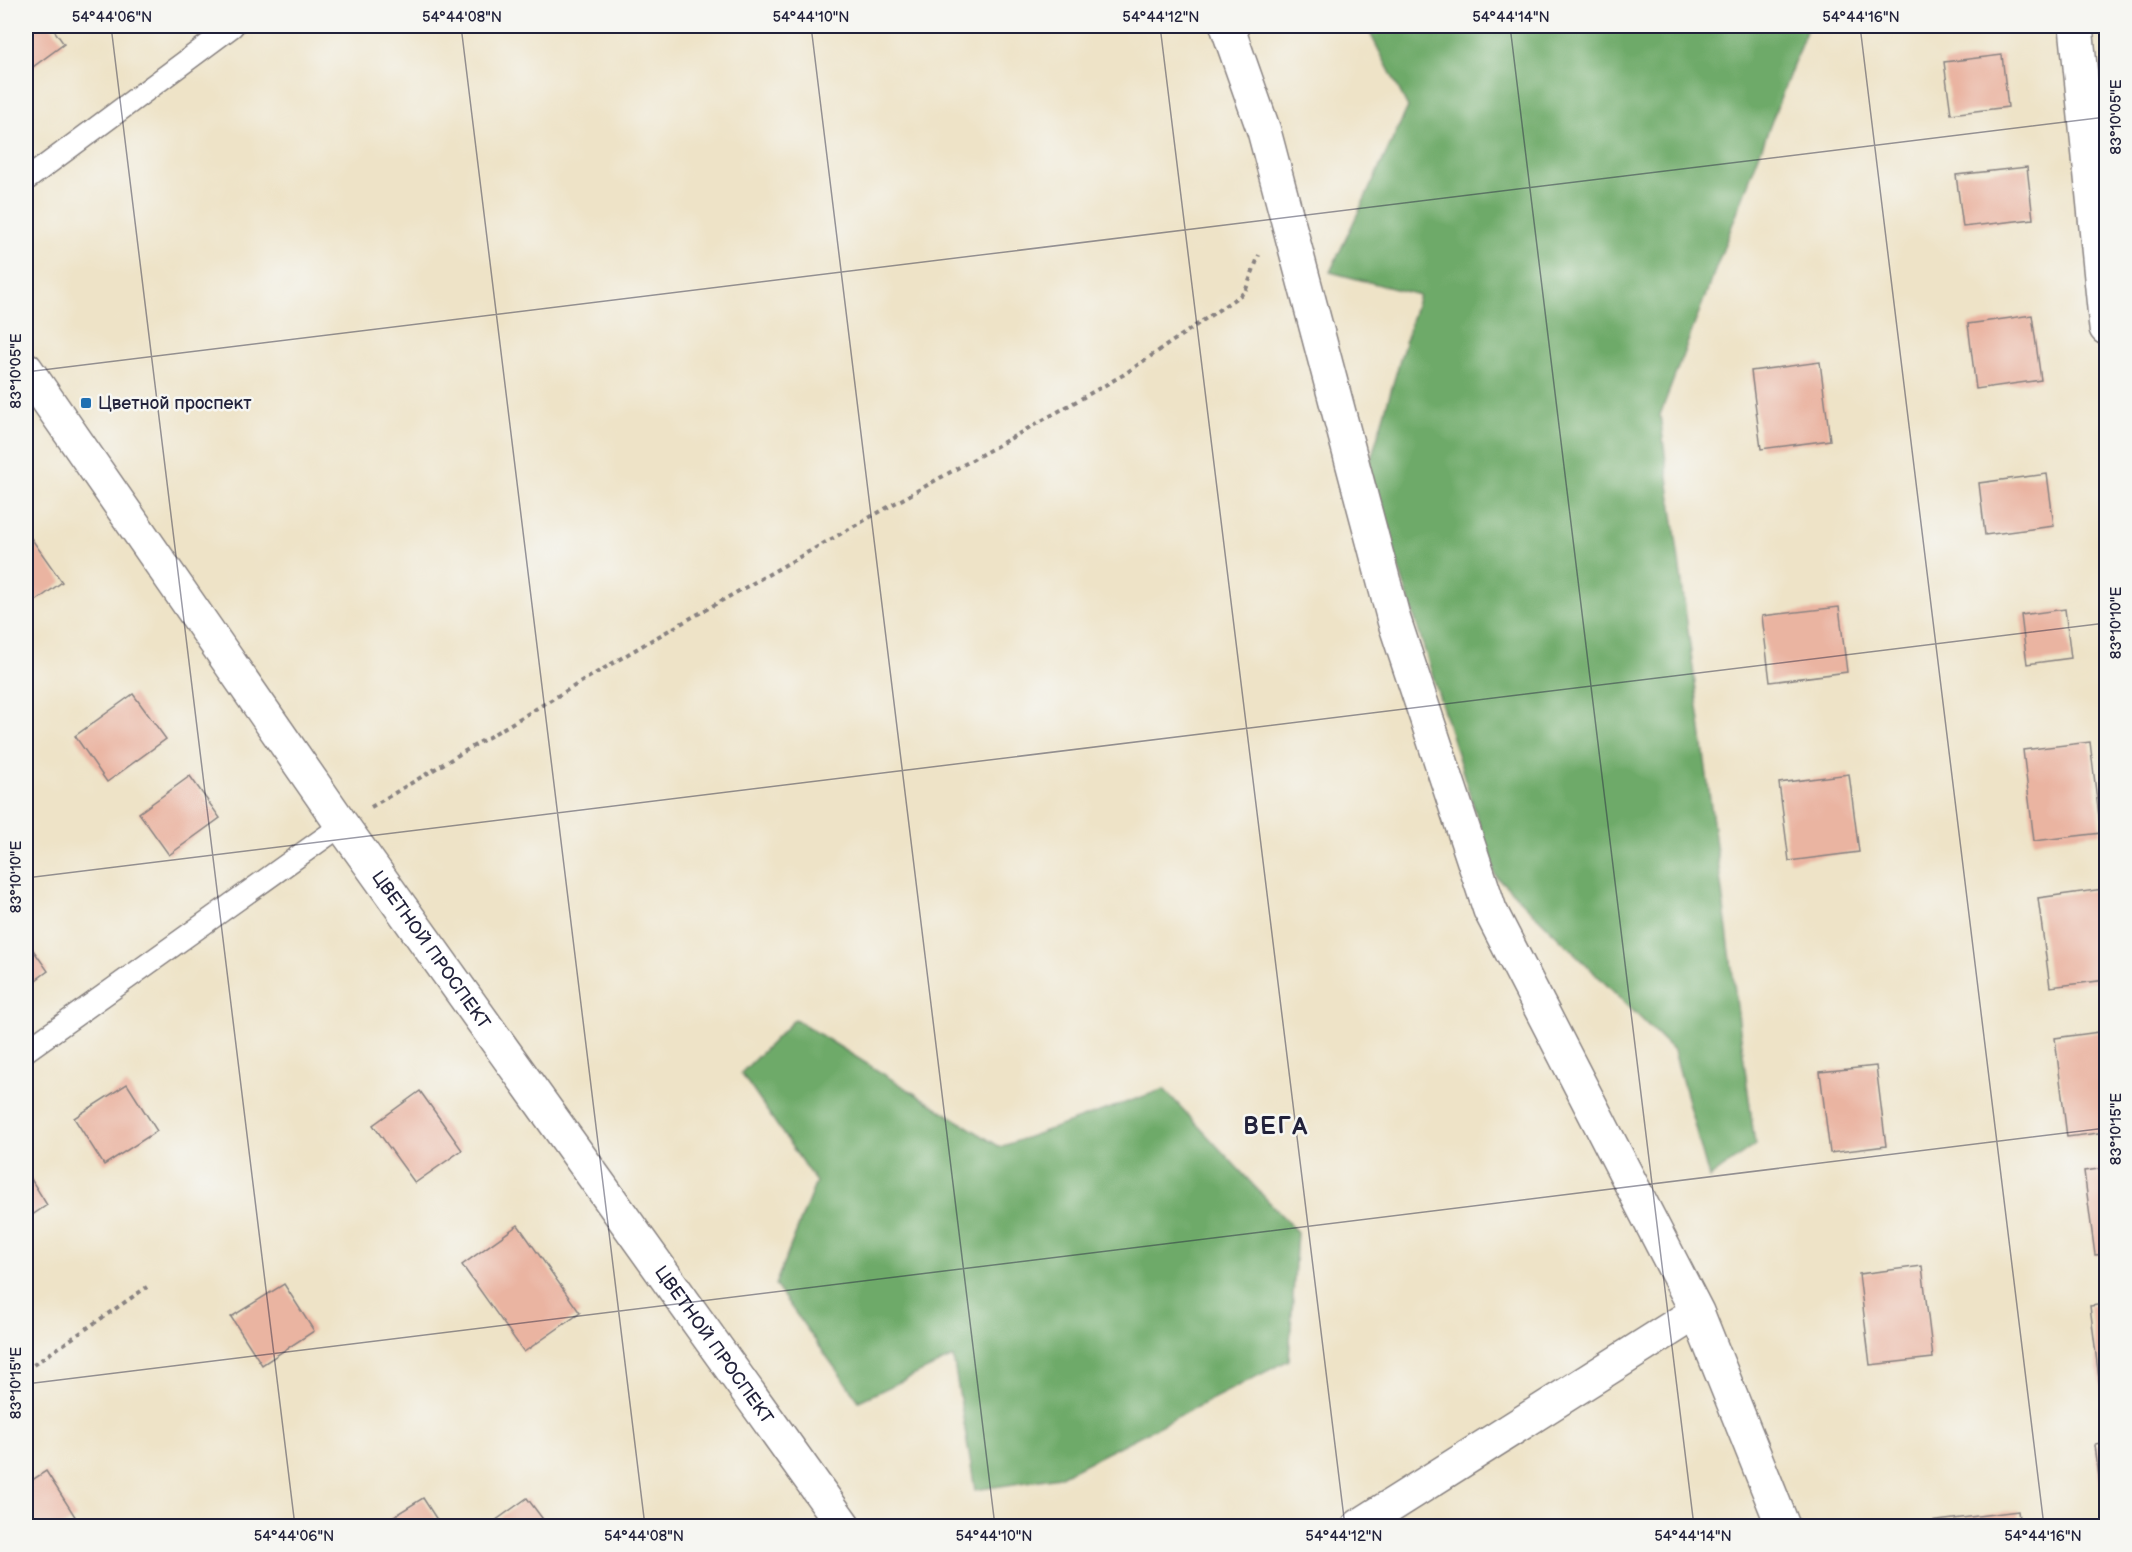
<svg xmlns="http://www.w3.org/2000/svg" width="2132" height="1552" viewBox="0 0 2132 1552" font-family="'Balsamiq Sans',sans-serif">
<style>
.forest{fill:#6eaa69;stroke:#486652;stroke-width:1.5}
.building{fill:#eab4a1}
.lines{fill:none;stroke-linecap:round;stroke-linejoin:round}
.service-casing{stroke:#888281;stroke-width:24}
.minor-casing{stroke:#888281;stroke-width:36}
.tertiary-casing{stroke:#888281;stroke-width:36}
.path{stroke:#888281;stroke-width:4;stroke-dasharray:4.5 4.5;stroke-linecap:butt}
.service{stroke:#fff;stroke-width:21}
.minor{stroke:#fff;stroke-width:33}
.tertiary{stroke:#fff;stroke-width:33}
.ticks{fill:none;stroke:#22223b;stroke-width:1.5;stroke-opacity:0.45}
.poi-dot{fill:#1f6fb2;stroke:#f6f6f2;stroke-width:2}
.labels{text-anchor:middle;stroke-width:5;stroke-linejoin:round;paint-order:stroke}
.poi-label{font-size:18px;fill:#22223b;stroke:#f6f6f2;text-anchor:start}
.street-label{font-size:18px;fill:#22223b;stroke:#f6f6f2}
.district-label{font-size:24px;font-weight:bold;letter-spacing:1.5px;fill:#22223b;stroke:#f6f6f2}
.neatline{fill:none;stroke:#22223b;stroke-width:2}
.ticks-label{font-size:15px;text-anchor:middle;fill:#22223b}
</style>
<rect width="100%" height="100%" fill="#f6f6f2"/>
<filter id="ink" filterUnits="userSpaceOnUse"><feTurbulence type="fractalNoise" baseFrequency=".0167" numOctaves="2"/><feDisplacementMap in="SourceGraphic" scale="12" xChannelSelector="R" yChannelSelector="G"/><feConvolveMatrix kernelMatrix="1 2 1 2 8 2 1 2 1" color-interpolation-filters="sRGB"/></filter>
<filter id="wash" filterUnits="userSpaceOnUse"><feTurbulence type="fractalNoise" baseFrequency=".008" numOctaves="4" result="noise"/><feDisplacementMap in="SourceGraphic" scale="24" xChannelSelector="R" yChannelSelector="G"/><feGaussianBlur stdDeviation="1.35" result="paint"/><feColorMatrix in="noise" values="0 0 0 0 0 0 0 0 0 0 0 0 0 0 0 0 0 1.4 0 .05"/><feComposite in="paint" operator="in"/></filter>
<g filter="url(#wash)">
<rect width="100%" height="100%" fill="#eee3c7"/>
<path class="forest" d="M1408,26H1808L1660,415L1755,1145L1709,1178L1674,1051L1495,875L1368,469L1419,295L1330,272L1408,107L1369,31Z
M795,1019L1000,1147L1164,1089L1297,1232L1289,1360L1059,1477L975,1490L953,1357L859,1401L775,1285L816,1182L741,1073Z"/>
<g id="blocks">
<path class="building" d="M26,26H51L64,44L26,72Z
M2002,55L2008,107L1951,114L1944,62Z
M2027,167L2033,219L1963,227L1956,175Z
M2032,315L2041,380L1976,389L1968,324Z
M1820,362L1830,440L1761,449L1751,371Z
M2047,474L2054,526L1985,535L1979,483Z
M26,531L62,582L26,608Z
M1839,607L1847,672L1770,682L1762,616Z
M2065,609L2071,658L2027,664L2021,615Z
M133,694L166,739L107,782L75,736Z
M2090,742L2101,833L2034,841L2023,750Z
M1849,774L1859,852L1789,861L1779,783Z
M190,776L220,818L169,855L139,813Z
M2103,889L2106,920V980L2050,987L2038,898Z
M26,940L48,971L26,987Z
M2106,1031V1132L2067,1137L2055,1038Z
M1876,1066L1886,1146L1830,1153L1820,1072Z
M127,1084L157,1131L104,1165L74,1118Z
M420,1091L462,1150L415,1183L373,1125Z
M2106,1168V1254L2095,1255L2084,1171Z
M26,1171L47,1205L26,1219Z
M518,1225L580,1313L524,1352L462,1265Z
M1922,1266L1933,1358L1870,1365L1859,1274Z
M284,1284L314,1331L262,1365L231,1317Z
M2106,1304V1403H2102L2090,1306Z
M2106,1443V1525H2105L2095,1445Z
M46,1471L76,1518L63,1526H26V1484Z
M423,1498L441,1526H378Z
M527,1498L548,1526H488Z
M2018,1511L2020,1526H1905V1525Z"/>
</g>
</g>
<g filter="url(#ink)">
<use href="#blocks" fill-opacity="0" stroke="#888281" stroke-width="1.5"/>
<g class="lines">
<g class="service-casing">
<path id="service" d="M26,180L233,26
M26,1051L342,825"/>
</g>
<g class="minor-casing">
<path id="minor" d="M1227,26L1264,131L1394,620L1490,910L1697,1312L1783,1526
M2076,26L2106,328
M1359,1526L1697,1312"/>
</g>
<g class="tertiary-casing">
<g id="tertiary">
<path id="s1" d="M26,369L342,825L844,1526"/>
</g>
</g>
<path class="path" d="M371,807L650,641L1123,375L1245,292L1259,255
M26,1370L147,1287"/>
<use href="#service" class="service"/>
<use href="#minor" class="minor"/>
<use href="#tertiary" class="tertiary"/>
</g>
</g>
<path class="ticks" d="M111,26L295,1526M461,26L645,1526M811,26L995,1526M1160,26L1345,1526M1510,26L1694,1526M1860,26L2044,1526M26,372L2106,117M26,878L2106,623M26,1384L2106,1128"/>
<rect class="poi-dot" x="80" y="397" width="12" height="12" rx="3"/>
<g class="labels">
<g class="poi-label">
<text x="98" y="409">Цветной проспект</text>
</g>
<g class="street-label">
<text dy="6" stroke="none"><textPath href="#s1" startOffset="708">ЦВЕТНОЙ ПРОСПЕКТ</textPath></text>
<text dy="6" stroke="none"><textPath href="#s1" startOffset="1194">ЦВЕТНОЙ ПРОСПЕКТ</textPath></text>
</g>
<g class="district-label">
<text x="1276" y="1134">ВЕГА</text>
</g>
</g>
<rect width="2132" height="1552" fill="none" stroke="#f6f6f2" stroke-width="66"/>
<rect x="33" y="33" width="2066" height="1486" class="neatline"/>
<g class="ticks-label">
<text x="112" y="22">54°44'06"N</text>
<text x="462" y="22">54°44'08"N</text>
<text x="811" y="22">54°44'10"N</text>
<text x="1161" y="22">54°44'12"N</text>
<text x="1511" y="22">54°44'14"N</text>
<text x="1861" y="22">54°44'16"N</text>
<text transform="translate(2116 117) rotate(-90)" y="5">83°10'05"E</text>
<text transform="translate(16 371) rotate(-90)" y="5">83°10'05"E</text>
<text transform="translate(2116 623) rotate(-90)" y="5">83°10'10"E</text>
<text transform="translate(16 877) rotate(-90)" y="5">83°10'10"E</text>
<text transform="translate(2116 1129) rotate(-90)" y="5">83°10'15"E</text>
<text transform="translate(16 1383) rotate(-90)" y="5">83°10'15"E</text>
<text x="294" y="1541">54°44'06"N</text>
<text x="644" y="1541">54°44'08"N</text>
<text x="994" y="1541">54°44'10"N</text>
<text x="1344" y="1541">54°44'12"N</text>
<text x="1693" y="1541">54°44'14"N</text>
<text x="2043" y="1541">54°44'16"N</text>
</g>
</svg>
